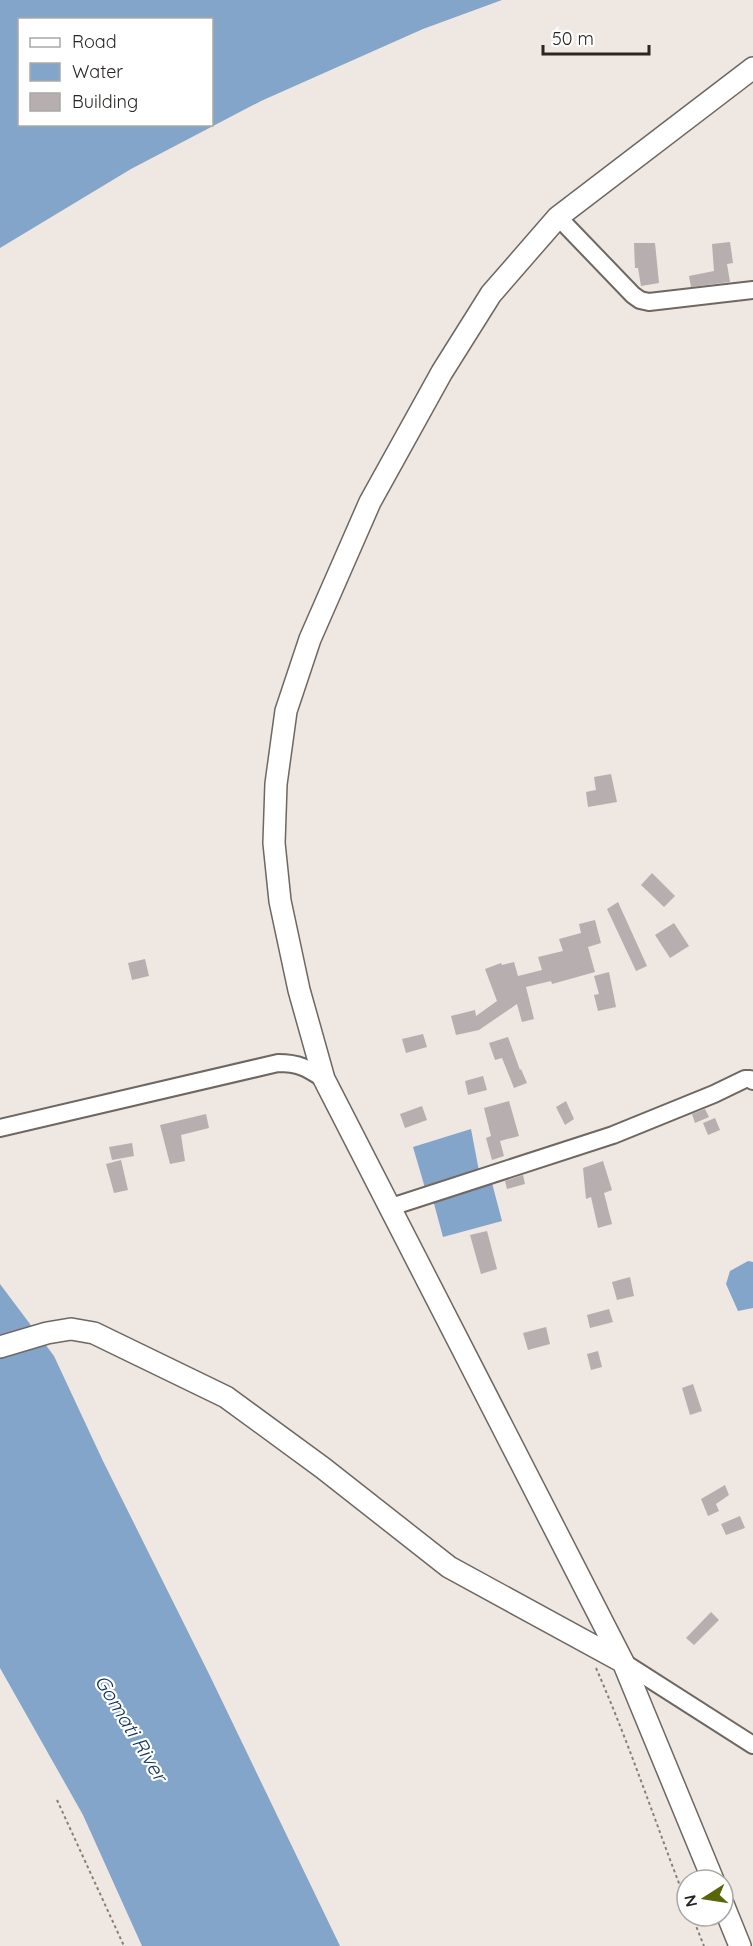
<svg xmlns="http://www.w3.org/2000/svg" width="753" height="1946" viewBox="0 0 753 1946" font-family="Quicksand,sans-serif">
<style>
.water{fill:#84a5ca;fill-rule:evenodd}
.building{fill:#b7aeb0}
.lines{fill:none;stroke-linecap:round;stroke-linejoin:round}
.minor-casing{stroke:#6e6762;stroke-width:20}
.tertiary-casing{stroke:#6e6762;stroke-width:24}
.path{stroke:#86807d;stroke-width:2;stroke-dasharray:3 3;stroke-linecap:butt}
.minor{stroke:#fff;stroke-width:16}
.tertiary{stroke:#fff;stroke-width:21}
.labels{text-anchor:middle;stroke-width:4.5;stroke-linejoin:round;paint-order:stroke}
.water-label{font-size:20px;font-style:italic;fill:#0c3155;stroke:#fff}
</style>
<rect width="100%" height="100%" fill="#efe7e1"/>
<path class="water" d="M0,0H502L423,29L261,101L131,169L0,248ZM20,20H212V124H20Z
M471,1129L479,1171L425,1188L413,1147Z
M492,1183L502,1221L443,1237L433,1200Z
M748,1261L753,1262V1308L738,1311L726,1284L730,1271Z
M0,1284L54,1356L103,1461L210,1676L340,1946H142L83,1815L0,1668Z"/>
<path class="building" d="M730,242L733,263L727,264L730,282L691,287L689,276L714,271L712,244Z
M634,243H655L659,283L641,286L638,268H635Z
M611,774L617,802L588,807L586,792L596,790L594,777Z
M652,873L675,896L664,907L641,885Z
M618,902L647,966L636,971L607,909Z
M595,920L601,943L588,947L595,972L552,984L551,981L526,987L534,1019L522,1022L517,1004L479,1030L456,1035L451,1016L475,1010L476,1016L497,1001L485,969L501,963L502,965L514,962L518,976L542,970L538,957L563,951L559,939L581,933L579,924Z
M674,923L689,946L670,958L655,935Z
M145,959L149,976L132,980L128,963Z
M609,972L616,1007L598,1011L594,995L599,994L594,976Z
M423,1034L427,1047L406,1053L402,1039Z
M508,1037L520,1070L521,1069L527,1083L514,1088L502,1058L495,1060L489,1043Z
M483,1076L487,1090L468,1095L465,1081Z
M509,1101L519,1136L500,1141L504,1156L492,1160L486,1138L491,1136L484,1108Z
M566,1101L574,1119L565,1125L556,1107Z
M422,1106L427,1120L405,1128L400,1114Z
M705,1109L709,1117L695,1123L692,1114Z
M206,1114L209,1128L181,1135L185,1161L170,1164L160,1125Z
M715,1118L720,1130L708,1135L703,1123Z
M132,1143L134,1156L112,1160L109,1147Z
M121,1160L128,1190L114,1193L106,1164Z
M603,1161L612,1190L604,1193L612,1224L598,1228L591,1197L586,1199L583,1168Z
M523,1175L525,1184L507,1189L505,1181Z
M487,1231L497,1269L481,1274L470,1235Z
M630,1277L634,1296L617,1300L612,1282Z
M609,1309L613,1322L590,1328L587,1315Z
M546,1327L550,1344L528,1350L523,1333Z
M598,1351L602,1367L591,1370L587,1354Z
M693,1384L702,1411L690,1415L682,1388Z
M725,1485L729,1495L716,1504L719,1511L708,1516L701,1499Z
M740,1516L745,1528L726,1535L721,1524Z
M711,1612L719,1620L694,1645L686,1638Z"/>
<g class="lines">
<g class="minor-casing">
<path id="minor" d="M558,217L633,295L640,300L649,302L753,290
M0,1128L278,1063C299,1063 307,1068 324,1079
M391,1207L613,1135L714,1094L745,1079H750L753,1081
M623,1662L753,1745"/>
</g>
<g class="tertiary-casing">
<path id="tertiary" d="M0,1347L47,1333L71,1329L94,1333L226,1397L323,1468L449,1567L623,1662
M713,1880L623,1662L324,1079L299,990L280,901L274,843L276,784L286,711L310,639L370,502L442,372L491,294L558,217L753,68
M723,1904L740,1946"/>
</g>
<path class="path" d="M596,1668C630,1745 656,1825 687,1904
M57,1800L124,1946
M692,1916L704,1946"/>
<use href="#minor" class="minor"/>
<use href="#tertiary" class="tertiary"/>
</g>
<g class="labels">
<g class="water-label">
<text transform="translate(131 1728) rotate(59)" y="7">Gomati River</text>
</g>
</g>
<rect x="18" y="18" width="195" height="108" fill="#ffffff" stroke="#a9a8a7" stroke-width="1.5"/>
<rect x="30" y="38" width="30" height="9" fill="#ffffff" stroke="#a9a8a7" stroke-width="1.5"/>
<text x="72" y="48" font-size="18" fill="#292624">Road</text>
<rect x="30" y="63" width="30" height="18" fill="#84a5ca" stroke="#a9a8a7" stroke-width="1.5"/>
<text x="72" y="78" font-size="18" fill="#292624">Water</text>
<rect x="30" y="93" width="30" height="18" fill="#b7aeb0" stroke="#a9a8a7" stroke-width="1.5"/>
<text x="72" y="108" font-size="18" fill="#292624">Building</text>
<g transform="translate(705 1898) rotate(258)"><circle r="28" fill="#ffffff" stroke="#a9a8a7" stroke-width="1.5"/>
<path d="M0-4.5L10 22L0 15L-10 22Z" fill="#586509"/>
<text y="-9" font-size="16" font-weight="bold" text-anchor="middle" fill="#292624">N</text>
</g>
<path d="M543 45v9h106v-9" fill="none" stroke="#292624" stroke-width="3"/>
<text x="552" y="45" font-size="18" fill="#292624" stroke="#ffffff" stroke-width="4.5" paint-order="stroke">50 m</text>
</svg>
